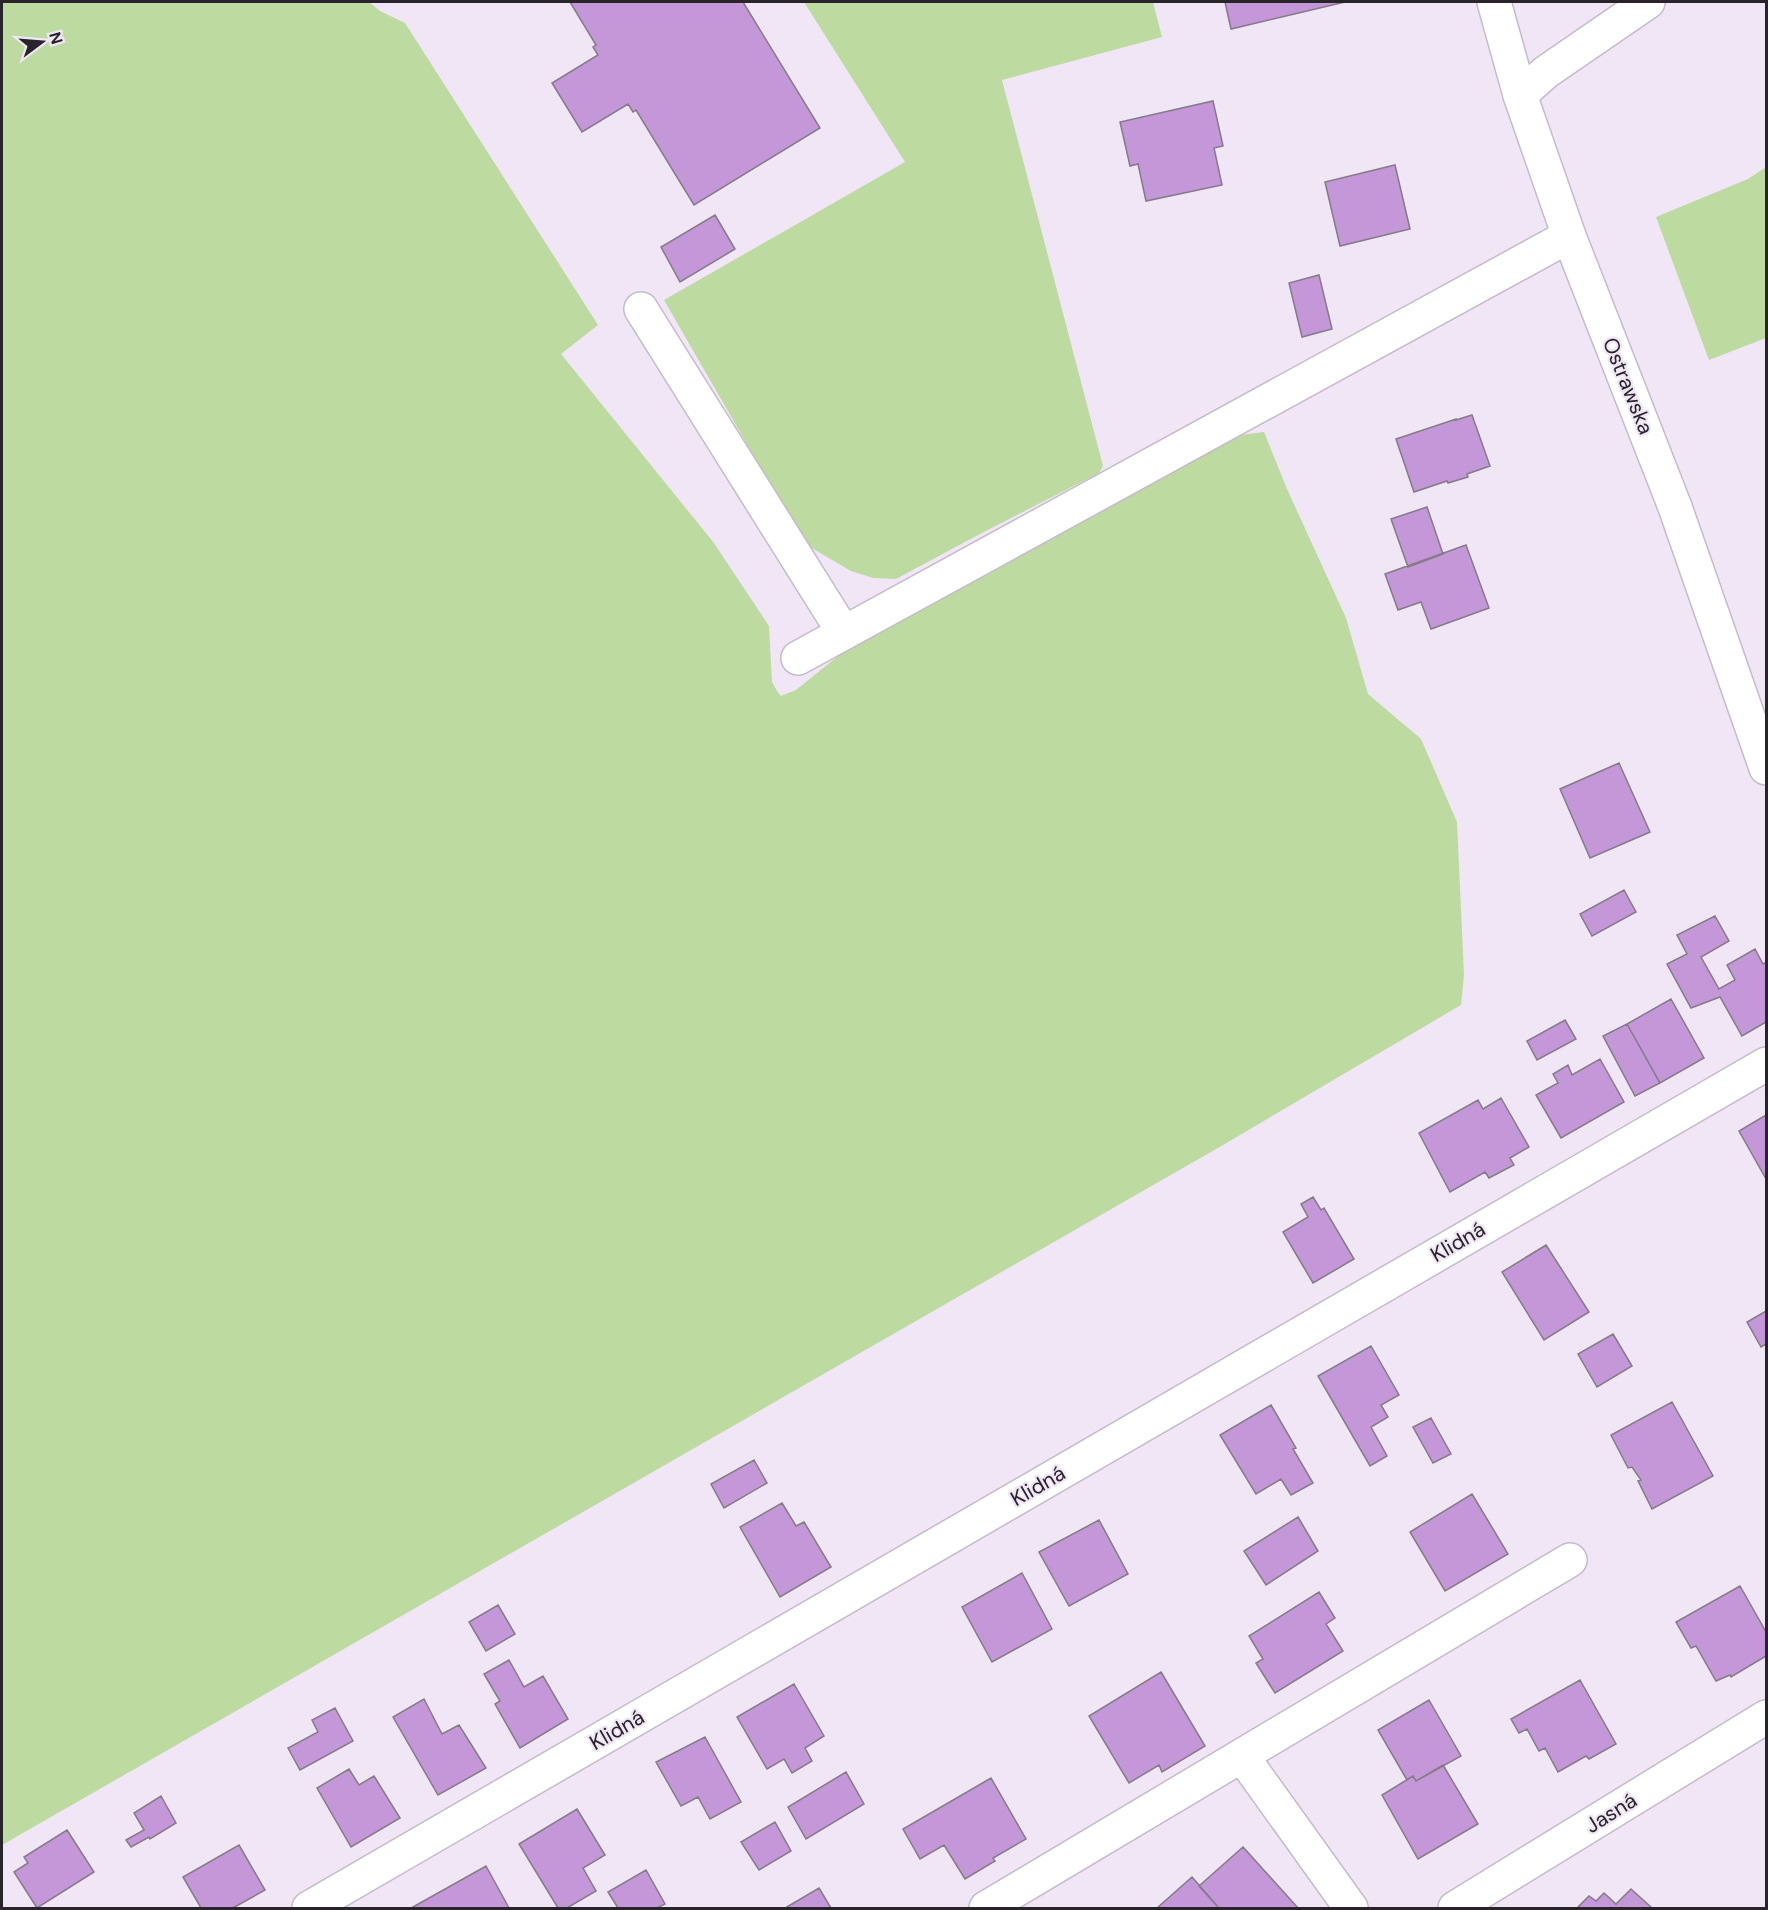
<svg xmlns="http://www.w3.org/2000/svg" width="1768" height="1910" viewBox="0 0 1768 1910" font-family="'DM Sans',sans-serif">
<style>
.green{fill:#bddaa1}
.building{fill:#c397d8;stroke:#847a88;stroke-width:1.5}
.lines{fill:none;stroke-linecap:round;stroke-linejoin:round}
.minor-casing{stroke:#c5bbca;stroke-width:36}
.major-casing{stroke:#c5bbca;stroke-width:36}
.minor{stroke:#fff;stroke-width:33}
.major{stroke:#fff;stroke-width:33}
.labels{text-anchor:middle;stroke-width:4.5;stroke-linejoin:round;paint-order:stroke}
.street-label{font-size:21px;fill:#28242a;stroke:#f0e6f6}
</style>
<rect width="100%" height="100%" fill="#f0e6f6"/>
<path class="green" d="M2,2H369L380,11L405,23L598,325L561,354L714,543L769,626L772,682L777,691L781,696L796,690L853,644L1225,437L1264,432L1287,489L1346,618L1368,694L1421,739L1457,822L1464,975L1461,1005L1223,1145L2,1845Z
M804,2H1153L1162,37L1002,80L1103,466L1099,473L978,535L896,579L873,578L851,571L810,547L752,453L664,300L905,162Z
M1766,167V338L1709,360L1656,217L1748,179Z"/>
<path class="building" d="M570,2H743L820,128L694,205L636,110L633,112L628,104L582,132L552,83L598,55L593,47L596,45Z
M1225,2H1345L1231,29Z
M1213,101L1223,146L1214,148L1222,185L1146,201L1138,164L1130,166L1120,122Z
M1395,165L1410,229L1340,246L1325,182Z
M715,215L735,249L680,282L661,247Z
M1319,275L1332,329L1302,337L1289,283Z
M1472,415L1490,466L1467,474L1468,477L1448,483L1447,481L1414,492L1396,439L1456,419V420Z
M1427,507L1443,554L1408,567L1391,519Z
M1466,545L1489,608L1431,629L1421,602L1398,610L1385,574Z
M1619,763L1650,832L1590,858L1560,789Z
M1624,890L1636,912L1592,936L1580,914Z
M1715,916L1729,941L1701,957L1719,989L1735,980L1727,965L1755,949L1763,964L1766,962V1022L1742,1036L1720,997L1691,1008L1667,964L1687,954L1677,935Z
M1671,999L1704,1058L1660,1083L1627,1024Z
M1565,1020L1576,1039L1537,1060L1527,1041Z
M1627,1024L1660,1083L1635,1096L1603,1036Z
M1600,1059L1624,1102L1561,1138L1536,1095L1558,1083L1553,1074L1568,1065L1572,1075Z
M1501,1098L1529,1147L1510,1158L1514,1165L1489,1178L1485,1172L1450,1192L1419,1133L1478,1100L1483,1109Z
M1766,1115V1179L1739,1131Z
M1313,1197L1321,1210L1324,1208L1354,1259L1313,1283L1283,1232L1308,1217L1301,1204Z
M1546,1245L1589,1312L1544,1340L1502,1272Z
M1766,1311V1344L1761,1347L1747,1322Z
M1613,1334L1632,1366L1597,1387L1578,1354Z
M1371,1346L1399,1395L1381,1405L1388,1417L1371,1427L1387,1456L1370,1466L1318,1376Z
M1672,1402L1713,1476L1652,1509L1638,1481L1641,1480L1632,1467L1628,1468L1611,1435Z
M1271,1405L1296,1448L1293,1449L1313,1483L1291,1495L1281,1479L1256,1494L1220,1435Z
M1431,1418L1451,1454L1433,1463L1413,1427Z
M754,1460L767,1483L724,1508L711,1484Z
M1472,1494L1508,1554L1445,1591L1410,1532Z
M782,1503L796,1526L804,1522L831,1567L780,1597L740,1527Z
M1298,1517L1318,1551L1266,1585L1244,1551Z
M1099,1520L1128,1574L1069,1606L1039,1552Z
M1022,1573L1052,1629L992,1662L962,1607Z
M1740,1586L1766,1632V1656L1731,1677L1730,1675L1716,1681L1696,1646L1691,1648L1676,1622Z
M1319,1592L1335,1618L1326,1624L1343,1651L1275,1693L1256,1663L1263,1659L1249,1636Z
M498,1605L515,1634L486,1651L469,1622Z
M509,1660L524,1687L543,1676L568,1719L520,1748L495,1704L500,1701L484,1674Z
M1161,1672L1205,1746L1162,1772L1159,1765L1129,1783L1089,1716Z
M1580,1680L1616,1744L1589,1759L1586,1756L1558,1772L1545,1748L1539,1751L1527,1729L1519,1733L1511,1719Z
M794,1684L824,1736L805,1748L812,1761L792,1773L784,1759L767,1769L737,1717Z
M424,1699L442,1734L459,1725L486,1768L438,1795L393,1717Z
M1429,1700L1461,1756L1416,1781L1413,1776L1407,1780L1378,1730Z
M335,1708L353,1741L300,1770L288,1748L318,1732L312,1720Z
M705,1737L741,1802L710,1819L698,1797L681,1806L656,1762Z
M1443,1765L1478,1824L1418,1859L1382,1795L1413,1776L1416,1781Z
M349,1769L359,1785L374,1776L400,1818L351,1847L317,1788Z
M846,1772L864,1804L806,1839L788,1807Z
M991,1778L1026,1839L993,1858L995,1861L965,1879L944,1845L920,1859L903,1829Z
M161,1796L176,1823L150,1839L149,1837L131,1847L126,1840L144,1830L134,1813Z
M577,1809L605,1855L583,1868L596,1891L567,1908H558L519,1844Z
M775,1822L791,1851L759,1870L741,1842Z
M67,1830L94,1872L37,1908L14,1872L28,1863L24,1857Z
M239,1845L265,1890L233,1908H201L183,1877Z
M1243,1847L1298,1908H1219L1199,1886Z
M486,1866L509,1908H414L413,1907Z
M646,1870L665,1904L657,1908H618L608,1892Z
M1192,1877L1219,1908H1157Z
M819,1888L831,1908H785Z
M1631,1889L1652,1908H1577L1589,1896L1596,1901L1604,1893L1616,1904Z"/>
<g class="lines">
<g class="minor-casing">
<path id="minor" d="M1520,95L1546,72L1648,2
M641,309L844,633
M798,658L1569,236
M1242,1756L1351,1908
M309,1908L1766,1064
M986,1908L1570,1560
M1455,1908L1766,1717"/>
</g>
<g class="major-casing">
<path id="major" d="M1494,2L1520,95L1569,236L1675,507L1766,768"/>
</g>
<use href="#minor" class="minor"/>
<use href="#major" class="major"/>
</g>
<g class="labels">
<g class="street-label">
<text transform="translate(1628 386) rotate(68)" y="7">Ostrawska</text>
<text transform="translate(1458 1242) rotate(-30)" y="7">Klidná</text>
<text transform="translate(1038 1486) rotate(-30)" y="7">Klidná</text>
<text transform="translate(617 1730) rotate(-30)" y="7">Klidná</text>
<text transform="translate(1611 1813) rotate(-32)" y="7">Jasná</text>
</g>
</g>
<rect width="1768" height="1910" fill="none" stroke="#28242a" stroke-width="6"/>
<g transform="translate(42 42) rotate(74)" stroke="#f0e6f6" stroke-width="4.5" paint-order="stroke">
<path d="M0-4.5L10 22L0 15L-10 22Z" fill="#28242a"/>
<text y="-9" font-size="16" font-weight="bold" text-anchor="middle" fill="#28242a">N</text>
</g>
</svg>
